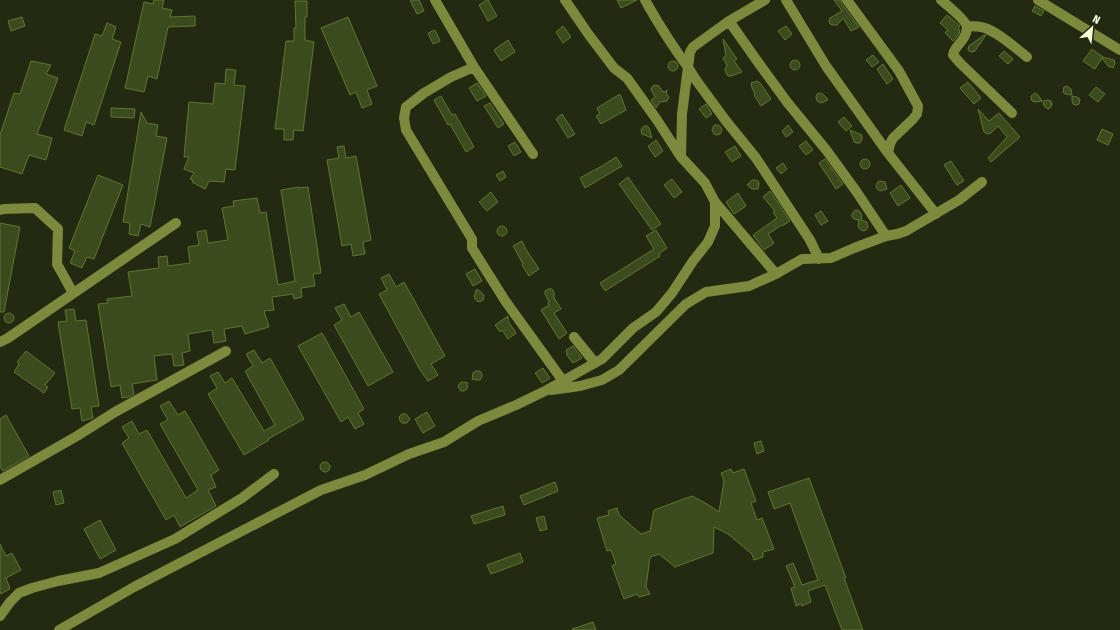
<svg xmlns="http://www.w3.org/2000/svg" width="1120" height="630" viewBox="0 0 1120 630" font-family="'Fira Sans Condensed',sans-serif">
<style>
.building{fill:#3c4b1d;stroke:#60772f}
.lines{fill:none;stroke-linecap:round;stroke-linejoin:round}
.minor{stroke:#7d893c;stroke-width:10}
</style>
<rect width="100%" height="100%" fill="#232a11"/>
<path class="building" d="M154,0H164L162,8L172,10L170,17L195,16V26L168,27L157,79L148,76L144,92L125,88L144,2L153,4Z
M410,0H419L424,11L417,14Z
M487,0H488L497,16L488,21L479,5Z
M617,0H637L621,8Z
M834,0H841L842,4L859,27L851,31L843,18L837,25H833L830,24L829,21L830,18L842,11Z
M295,1H307V17H305V40L314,42L303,131L294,130L293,140H284V129H275L286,41H294V28H296Z
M1035,6L1044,11L1041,16L1032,11Z
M947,15L960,26L958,28L960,30L959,34L953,41L945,33L948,30L940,23Z
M22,17L25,26L11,31L8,21Z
M348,17L377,86L367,90L372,104L362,108L356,92L350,95L321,28Z
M107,23L116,27L112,39L121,42L94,125L86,122L82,136L64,130L95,34L102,36Z
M563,26L571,37L563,43L556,32Z
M786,26L792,34L785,40L778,31Z
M435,30L440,41L433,44L428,33Z
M984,35H986L975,51L972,52L969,51L968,49L969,46Z
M723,39L737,59L734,61L742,72L731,76H728L726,73L725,70L727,65L723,58L726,56Z
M508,40L515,52L501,61L494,50Z
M1092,49L1103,57H1102L1114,60L1115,63L1113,68L1108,66L1102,58L1095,69L1083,61Z
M1004,51L1013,59L1008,64L999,56Z
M873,55L879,62L872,67L866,60Z
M790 65a5 5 0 1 1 10 0a5 5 0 1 1-10 0Z
M31,61L51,65L46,74L58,78L37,134L52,138L46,160L29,155L22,174L0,167V135L14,93L20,94Z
M668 66a5 5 0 1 1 10 0a5 5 0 1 1-10 0Z
M883,64L893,79L887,84L877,69Z
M226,69L236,70L234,85L245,86L235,170L226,169L224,182L209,181L205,189L192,182L193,180L190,179L194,173L184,169L189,157H184L189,102L213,104L215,83L225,84Z
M757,81L760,83L771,99L761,106L754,95L755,94L752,88L751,83Z
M968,82L981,98L974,104L960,88Z
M477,83L486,96L477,101L469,88Z
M654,85L659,86L662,91L665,92L667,90L666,93L669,97L667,101L660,102L656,108L651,100L655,97L651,90L652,87Z
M1067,86L1071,89L1072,95L1065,94L1063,92L1064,87Z
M1096,87L1105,94L1098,102L1089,95Z
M820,93L824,95L828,100L821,103L817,101L816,97L817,94Z
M1035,93L1038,95L1042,101L1035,102L1032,101L1031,96Z
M620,94L626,110L601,124L596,116L600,114L597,108Z
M441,96L452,115L455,114L474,147L466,152L450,124L448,125L434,100Z
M1072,96L1077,97L1080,99L1079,104L1076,105L1073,104L1072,101Z
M1048,100L1051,101L1052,104L1051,107L1048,109L1044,106L1043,101Z
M490,103L504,124L498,128L484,106Z
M706,104L712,114L706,118L699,109Z
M111,108L135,109L134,118L111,117Z
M978,109L989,121L999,113L1020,137L991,162L988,158L1007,137L998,126L991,133L987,134L984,132Z
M141,112L147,123L158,125L156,136L167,138L150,227L141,224L138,236L129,234L130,223L123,222Z
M562,114L575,134L568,138L556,119Z
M844,117L852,126L846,131L838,122Z
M714,125H718L721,127L722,130L720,134L717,135L714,134L712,130Z
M788,125L793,132L786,137L782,131Z
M644,126H647L649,128L652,138L642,134L641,130Z
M1102,129L1113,134L1108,145L1097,140Z
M850,130L862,135V140L860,143H857L854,142Z
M656,140L663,151L655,157L648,146Z
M806,141L813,150L806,155L799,146Z
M515,142L521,152L514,156L508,146Z
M344,146L346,158L356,156L371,240L363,242L365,254L353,256L351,244L342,246L327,160L339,158L337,147Z
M735,146L741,156L732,162L725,152Z
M616,157L622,166L585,188L580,178L602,166Z
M825,159L843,184L836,189L819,163Z
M860 164a5 5 0 1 1 10 0a5 5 0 1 1-10 0Z
M951,161L964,181L957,185L944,165Z
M783,163L787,169L781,174L776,168Z
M503,171L506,177L500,181L496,175Z
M98,175L123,185L94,259L87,257L82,268L70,263L75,251L69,248Z
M628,177L661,224L652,230L619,184Z
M672,179L682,192L674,198L664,185Z
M752,180H755L758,181L759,184L758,189H752L747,185Z
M880,181L885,182L887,189L880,191L877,189L876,185L878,182Z
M901,185L910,198L898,206L890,193Z
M299,187V188L308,187L321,273L313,274L315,286L301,288L302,297L294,299L293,294L272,297L274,310L264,311L269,327L245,334L242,326L224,329L226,341L214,343L212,330L188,334L190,351L182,353L184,365L174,366L172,354L154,356L157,380L132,384L134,394L129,397L122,398L120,385L111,387L98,304L108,303L107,299L132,296L128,272L159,268L158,257L167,256L168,266L190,263L188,247L199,245L197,232L206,230L208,243L228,240L222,208L234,206L233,201L257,198L260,213L266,212L278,285L295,281L281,190Z
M770,191L790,221L782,226V225L768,234L774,243L764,250L753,235L777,218L773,212L775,211L763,197Z
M491,192L498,202L487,211L479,202Z
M738,193L746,206L734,214L726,202Z
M855,210H858L860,212L862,215L861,220L867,222L868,227L866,230L863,231L860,229L858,226L859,220L854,219L852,217V214Z
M821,211L828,221L821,225L815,215Z
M0,223L20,227L4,312H0Z
M497 231a5 5 0 1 1 10 0a5 5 0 1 1-10 0Z
M656,230L667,248L659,254L660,256L605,291L600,283L654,249L646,236Z
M522,241L525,247V248L539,269L529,276L522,265L523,264L513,246Z
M475,269L482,281L473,286L466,274Z
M389,274L396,287L404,282L445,356L431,364L438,375L428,381L420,370L379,294L387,290L381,278Z
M477,289L484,295L483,300L480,302L477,301L475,299L474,296Z
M548,289H552L554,292V299H555L561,309L554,313L567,333L559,339L541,310L549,305L548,303L549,302L545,294V291Z
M344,304L351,317L359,312L393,372L368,386L334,325L342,320L335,308Z
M74,309L76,321L86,320L99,406L91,407L93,418L82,421L80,408L72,409L58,322L67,321L65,310Z
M4 318a5 5 0 1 1 10 0a5 5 0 1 1-10 0Z
M508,316V321L516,333L508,339L502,330L500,332L495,325Z
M322,333L364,409L358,413L364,424L355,429L348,417L341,422L298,346Z
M573,346L582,358L573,363L566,354H567L566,350Z
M254,350L262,363L270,358L304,419L268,439L269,440L244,455L208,394L217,388L210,376L218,372L225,383L232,378L264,431L275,425L245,371L253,366L246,354Z
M26,351L55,373L45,385L48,387L44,393L14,372L19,364L17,362Z
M543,368L550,378L542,383L535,373Z
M476,371H480L482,374V377L480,380H477L472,379L473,373Z
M462,382L468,383L467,389L464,391H461L458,387L459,384Z
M169,401L178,415L185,411L219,470L211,475L216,487L208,490L216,506L180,527L174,515L166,520L122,443L129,438L122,427L132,421L139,434L147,430L186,498L198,490L160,424L168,420L160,406Z
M427,412L435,426L423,433L415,419Z
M402,414H406L410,419L407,423H402L400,421L399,417Z
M6,415L29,456L3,471L0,467V419Z
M761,441L764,451L757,454L754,443Z
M320 467a5 5 0 1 1 10 0a5 5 0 1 1-10 0Z
M731,469L733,473L744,469L756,501L751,503L757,520L762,518L774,549L763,552V557L754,560L752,554L728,534L714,527L713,553L675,567L659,554L650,557L646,587L650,594L639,597L637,594L624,599L612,566L616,564L611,550L607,551L597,518L609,515L608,511L617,508L619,515L641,534L650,531L654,510L692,496L707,504L719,512L724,481L721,473Z
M809,478L846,578H844L863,630H842L825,585L808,591L811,602L802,606L801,604L796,606L791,588L795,587L786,566L793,563L802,585L818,580L790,503L774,509L768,492Z
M555,482L558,491L524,505L520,496Z
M61,490L64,503L56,505L53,492Z
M503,506L505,515L474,524L471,516Z
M544,516L547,529L540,531L536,518Z
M100,520L116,550L100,559L84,529Z
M0,544L6,556L12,553L21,570L6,578L10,589L0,594Z
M520,553L523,562L491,574L487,565Z
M593,622L596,630H573L572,629Z"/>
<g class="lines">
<path class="minor" d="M435,0L474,67L533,154
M645,0C658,23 672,46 688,67L682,114L681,157
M765,0L729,21L693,47L690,52L688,67L696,80L726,121L756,158L810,240L819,259
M786,0L826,66L888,153L936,214
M847,0L899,71L918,106L917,114L913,119L893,138L890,144L888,153
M941,0C947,5 966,20 967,27C967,31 965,36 963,39C959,45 954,48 953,55L960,63L1012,113
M1038,0L1120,50
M729,21L760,65L787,102L827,151L856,191L886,236
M967,26C973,26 979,26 985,28C1001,34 1014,47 1027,57
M474,67L451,77L424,93L406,107L404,118L406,130L472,239V248L506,302L563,381
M715,202L776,274
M0,210L4,209L35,208L58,229L57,264L73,293
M574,337L595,363
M0,342L8,338L176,223
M551,390L580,386L602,380L619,370L686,304L706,292L749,286L776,274L802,259L831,258L854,248L886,236L897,234L906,231L959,200L982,182
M0,480L77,436L115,412L226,351
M0,616L10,602L19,593L32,588L58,581L99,573L175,539L242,498L274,474
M59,630L134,587L321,490L365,475L409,454L444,442L478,421L516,405L545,391L602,359L633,328L656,312L672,293L693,261L708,242L715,226V202L705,183L681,157L657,120L627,78L614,68L589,35L565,0"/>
</g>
<g transform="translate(1092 28) rotate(27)" stroke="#232a11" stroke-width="3" paint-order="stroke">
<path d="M0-3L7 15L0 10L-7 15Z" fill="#f6ffda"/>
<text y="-6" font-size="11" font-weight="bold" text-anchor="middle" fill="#f6ffda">N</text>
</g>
</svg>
